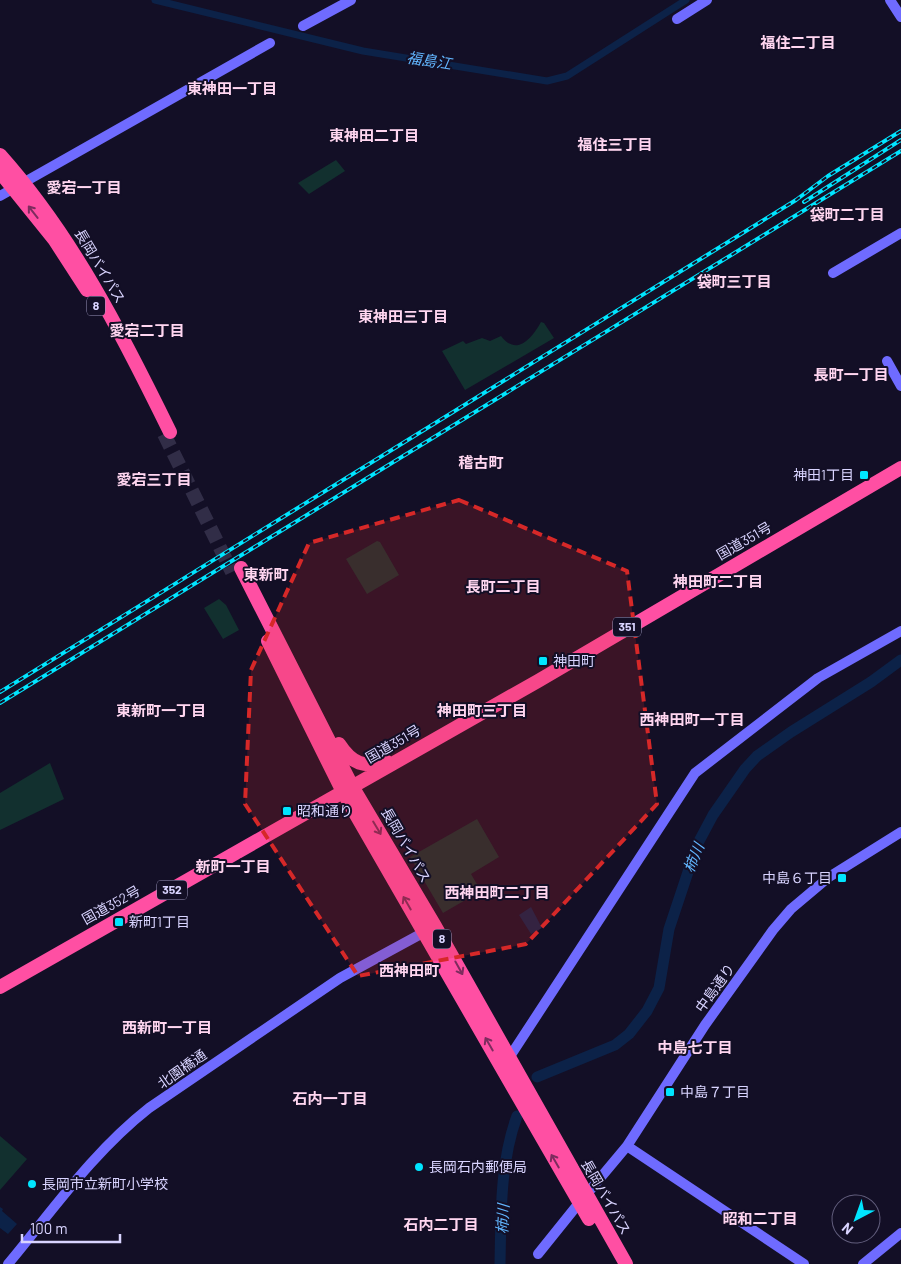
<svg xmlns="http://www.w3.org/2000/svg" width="901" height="1264" viewBox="0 0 901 1264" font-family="Barlow,'Noto Sans JP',sans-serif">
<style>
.green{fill:#12302f}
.water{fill:#0c2248}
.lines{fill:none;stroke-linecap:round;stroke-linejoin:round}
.canal{stroke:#0c2248;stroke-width:7}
.river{stroke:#0c2248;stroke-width:11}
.highway-tunnel{stroke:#312d47;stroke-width:14;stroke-dasharray:14 7;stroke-linecap:butt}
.secondary{stroke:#6f6bff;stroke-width:10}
.highway{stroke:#ff4fa3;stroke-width:14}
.rail-casing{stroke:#00e5ff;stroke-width:4}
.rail{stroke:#130f26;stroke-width:2;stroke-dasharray:5.5;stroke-linecap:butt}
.oneway{stroke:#7d2c5e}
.marked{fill:#d62828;fill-opacity:0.2;stroke:#d62828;stroke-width:4;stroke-dasharray:10 6;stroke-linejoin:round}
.poi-dot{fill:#00e5ff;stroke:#130f26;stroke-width:2}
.labels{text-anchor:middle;stroke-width:4;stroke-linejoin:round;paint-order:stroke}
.shield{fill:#130f26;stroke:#9e99be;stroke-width:1}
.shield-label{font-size:12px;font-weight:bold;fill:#d9d4ff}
.street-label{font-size:14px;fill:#d9d4ff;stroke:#130f26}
.poi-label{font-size:14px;fill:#d9d4ff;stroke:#130f26;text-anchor:start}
.neighbourhood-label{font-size:15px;font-weight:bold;fill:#ffd6f0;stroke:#130f26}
.water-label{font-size:15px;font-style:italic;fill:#62b6ff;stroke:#130f26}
</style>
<rect width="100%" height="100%" fill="#130f26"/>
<path class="green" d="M336,160L345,171L309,194L298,183Z
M541,322L544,323L554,338L465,390L442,351L463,341L466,344L482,338L490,341L501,336C517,357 532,338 541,322Z
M377,541L380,542L399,575L367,594L346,559Z
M219,599L226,605L239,630L223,639L204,608Z
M50,763L64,799L0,830V793Z
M477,819L499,857L471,874L481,891L443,913L410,857Z
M0,1136L27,1159L0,1190Z"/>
<path class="water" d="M531,907L542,928L531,934L519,915Z
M0,1207L3,1209L2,1211L17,1224L8,1234L0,1228Z"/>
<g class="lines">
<path class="canal" d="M155,0L363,51L547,81L567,76L686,0"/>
<path class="river" d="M537,1077L615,1045L629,1034L647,1011L659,988L669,929L697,845L713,815L745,769L757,756L791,732L871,682L901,660
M500,1264C501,1215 500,1162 517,1116"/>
<path class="highway-tunnel" d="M164,434L232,572"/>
<path class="secondary" d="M890,0L901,17
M677,19L707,0
M303,26L351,0
M0,196L270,43
M833,273L901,233
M887,361L901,386
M507,1061L695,773L818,678L901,631
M627,1146L804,1264
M586,1195L627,1146L705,1025L773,930L791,909L829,877L901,832
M538,1254L579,1203
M8,1264C53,1210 93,1152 149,1108L340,978L430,929
M863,1264L901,1233"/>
<path class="highway" d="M0,155C73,237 122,334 170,432
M0,172L54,239L87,290
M241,568L352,786L435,926L626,1264
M268,641L343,792L589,1219
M339,744C352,764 364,768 387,762
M0,987L538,681L901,468"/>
<g class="rail-casing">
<path id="rail" d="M804,202L901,140
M0,692L796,200L828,176L901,131
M0,703L901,151"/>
</g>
<use href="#rail" class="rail"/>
</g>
<defs><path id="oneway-shaft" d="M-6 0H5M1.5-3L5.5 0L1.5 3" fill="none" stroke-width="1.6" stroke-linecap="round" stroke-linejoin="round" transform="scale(1.25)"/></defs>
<g class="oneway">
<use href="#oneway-shaft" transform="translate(33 212) rotate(-128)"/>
<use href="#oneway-shaft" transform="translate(377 828) rotate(59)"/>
<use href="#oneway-shaft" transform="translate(407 903) rotate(-120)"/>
<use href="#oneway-shaft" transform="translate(459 968) rotate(61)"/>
<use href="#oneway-shaft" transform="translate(489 1044) rotate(-120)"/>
<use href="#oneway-shaft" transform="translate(555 1161) rotate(-120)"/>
</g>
<path class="marked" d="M459,500L627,571L657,804L526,944L358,976L245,804L251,670L309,543Z"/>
<g class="poi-dot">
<rect x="859" y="470" width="10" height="10" rx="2.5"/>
<rect x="538" y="656" width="10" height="10" rx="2.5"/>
<rect x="282" y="806" width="10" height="10" rx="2.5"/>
<rect x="837" y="873" width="10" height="10" rx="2.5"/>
<rect x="114" y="917" width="10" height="10" rx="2.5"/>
<rect x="665" y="1087" width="10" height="10" rx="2.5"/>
<circle cx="419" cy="1167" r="5"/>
<circle cx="32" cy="1184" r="5"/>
</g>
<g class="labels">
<g class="shield">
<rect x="87" y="296.5" width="18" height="19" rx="4"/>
<rect x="613" y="617.5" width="28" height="19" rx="4"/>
<rect x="157" y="880.5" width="30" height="19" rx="4"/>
<rect x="433" y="929.5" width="18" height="19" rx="4"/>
</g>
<g class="shield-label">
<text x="96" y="310">8</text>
<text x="627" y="631">351</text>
<text x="172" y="894">352</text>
<text x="442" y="943">8</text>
</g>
<g class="street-label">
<text transform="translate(100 266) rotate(59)" y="5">長岡バイパス</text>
<text transform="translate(744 541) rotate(-30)" y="5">国道351号</text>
<text transform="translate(393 744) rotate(-30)" y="5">国道351号</text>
<text transform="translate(406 845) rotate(60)" y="5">長岡バイパス</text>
<text transform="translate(111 905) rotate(-29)" y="5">国道352号</text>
<text transform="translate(715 988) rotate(-54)" y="5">中島通り</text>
<text transform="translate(182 1069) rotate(-35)" y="5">北園橋通</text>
<text transform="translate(606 1197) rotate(60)" y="5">長岡バイパス</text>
</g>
<g class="poi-label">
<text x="854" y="480" text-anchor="end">神田1丁目</text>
<text x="553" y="666">神田町</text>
<text x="297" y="816">昭和通り</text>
<text x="832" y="883" text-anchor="end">中島６丁目</text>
<text x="129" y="927">新町1丁目</text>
<text x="680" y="1097">中島７丁目</text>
<text x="429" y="1172">長岡石内郵便局</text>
<text x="42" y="1189">長岡市立新町小学校</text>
</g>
<g class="neighbourhood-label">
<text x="798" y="48">福住二丁目</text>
<text x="232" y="94">東神田一丁目</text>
<text x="374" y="141">東神田二丁目</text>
<text x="615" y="150">福住三丁目</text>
<text x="84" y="193">愛宕一丁目</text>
<text x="847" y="220">袋町二丁目</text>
<text x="734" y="287">袋町三丁目</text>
<text x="403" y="322">東神田三丁目</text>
<text x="147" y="336">愛宕二丁目</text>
<text x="851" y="380">長町一丁目</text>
<text x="481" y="468">稽古町</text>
<text x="154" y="485">愛宕三丁目</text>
<text x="266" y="580">東新町</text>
<text x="718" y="587">神田町二丁目</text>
<text x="503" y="592">長町二丁目</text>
<text x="161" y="716">東新町一丁目</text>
<text x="482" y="716">神田町三丁目</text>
<text x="692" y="725">西神田町一丁目</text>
<text x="233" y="872">新町一丁目</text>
<text x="497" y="898">西神田町二丁目</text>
<text x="409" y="976">西神田町</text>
<text x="167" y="1033">西新町一丁目</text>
<text x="695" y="1053">中島七丁目</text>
<text x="330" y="1104">石内一丁目</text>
<text x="760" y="1224">昭和二丁目</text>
<text x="441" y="1230">石内二丁目</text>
</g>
<g class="water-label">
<text transform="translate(429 61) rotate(9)" y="5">福島江</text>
<text transform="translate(694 858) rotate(-68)" y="5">柿川</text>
<text transform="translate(503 1219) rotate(-87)" y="5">柿川</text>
</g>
</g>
<g transform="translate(856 1219) rotate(221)"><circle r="24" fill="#130f26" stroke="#625e7d"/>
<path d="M0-4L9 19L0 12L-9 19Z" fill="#00e5ff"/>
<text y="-8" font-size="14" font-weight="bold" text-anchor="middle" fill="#d9d4ff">N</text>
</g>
<path d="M22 1234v8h98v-8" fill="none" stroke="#d9d4ff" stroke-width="2.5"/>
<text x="30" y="1234" font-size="15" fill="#d9d4ff" stroke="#130f26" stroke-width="4" paint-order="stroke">100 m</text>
</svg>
